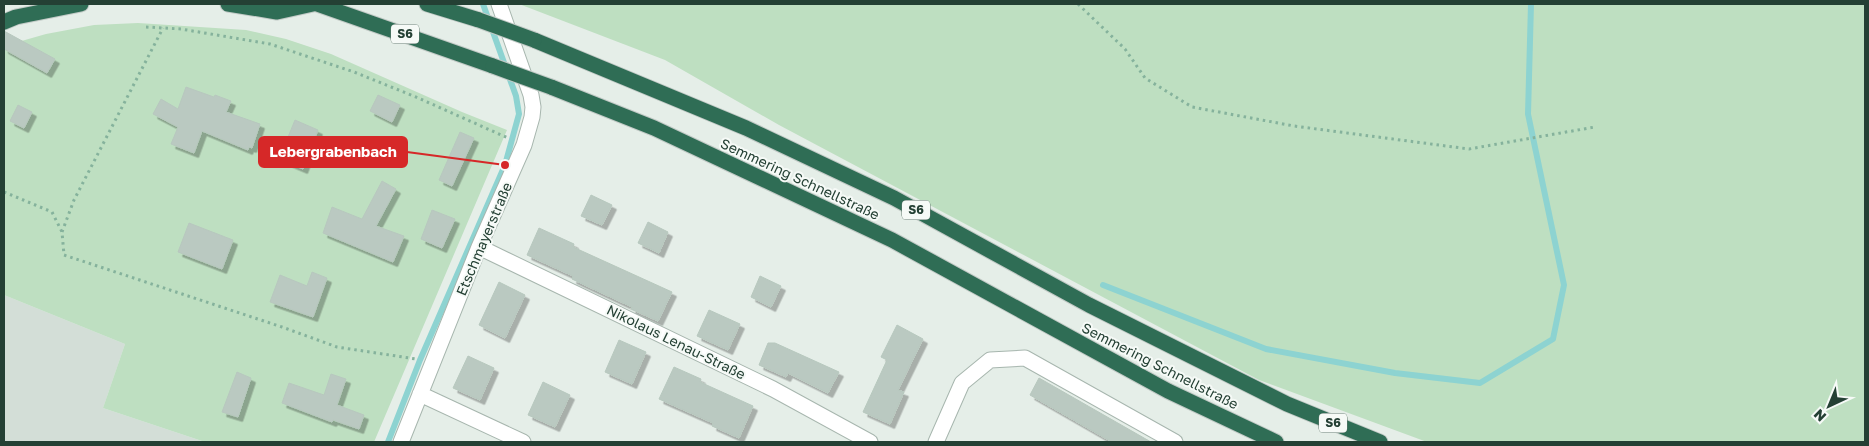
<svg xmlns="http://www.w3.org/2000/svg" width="1869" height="446" viewBox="0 0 1869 446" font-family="'Golos Text',sans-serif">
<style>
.built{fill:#d3ded7}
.green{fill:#bedfc1}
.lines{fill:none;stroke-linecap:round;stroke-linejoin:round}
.stream{stroke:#8dd3d1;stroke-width:6}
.building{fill:#bac9c1;stroke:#b7c8be;filter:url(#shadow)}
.minor-casing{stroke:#a7b6ae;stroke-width:17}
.motorway-casing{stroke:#c2cac6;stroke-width:17}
.path{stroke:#85b29c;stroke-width:3;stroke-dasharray:2.5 4;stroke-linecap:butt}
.minor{stroke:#fff;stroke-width:15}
.motorway{stroke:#2f6d55;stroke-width:15}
.motorway-bridge-casing{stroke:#c2cac6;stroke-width:17;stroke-linecap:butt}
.motorway-bridge{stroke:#2f6d55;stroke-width:15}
.labels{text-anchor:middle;stroke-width:4;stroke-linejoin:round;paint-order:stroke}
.shield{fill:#f6faf7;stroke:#63786e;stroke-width:1}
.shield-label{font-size:12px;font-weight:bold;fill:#244034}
.street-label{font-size:14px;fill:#244034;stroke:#f6faf7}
.leader{fill:none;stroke:#d62828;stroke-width:2}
.callout-dot{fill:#d62828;stroke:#f6faf7;stroke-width:2}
.callout{fill:#d62828;stroke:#d62828;stroke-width:2}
.callout-label{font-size:15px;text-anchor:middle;font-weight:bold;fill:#fff}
</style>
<defs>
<filter id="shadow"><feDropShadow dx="4.5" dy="4.5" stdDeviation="0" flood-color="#0004"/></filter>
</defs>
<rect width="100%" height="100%" fill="#e5eee8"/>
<path class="built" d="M4,295L125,344L103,408L205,442H4Z"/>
<path class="green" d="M519,4H1865V442H1427L1259,380L779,125L665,60Z
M138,23L246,30L286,39L331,54L462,112L507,130L374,442H205L103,408L125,344L4,295V46L46,34L94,25Z"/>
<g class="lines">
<path class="stream" d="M1103,285L1266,349L1395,373L1480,383L1553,339L1564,285L1528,114L1531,4
M388,442L420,360L505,165L519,114L516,96L483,4"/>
</g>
<path class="building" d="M4,31L55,59L47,73L4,49Z
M186,87L214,97L215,95L231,101L226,112L260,124L252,148L249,147L248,150L202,131L194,153L171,144L178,127L153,114L161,99L178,109Z
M378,95L400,105L392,122L370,111Z
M18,105L32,112L24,128L10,121Z
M295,120L318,130L303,169L279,159Z
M460,132L474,138L452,186L439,180Z
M382,181L396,189L376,226L404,236L393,262L323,233L332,207L362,219Z
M591,195L612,205L602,225L581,216Z
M432,210L455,219L442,248L421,239Z
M648,222L668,232L659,253L638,243Z
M189,223L233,240L222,269L178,252Z
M539,228L574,244L573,247L672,292L658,321L631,309L632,307L572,279L573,276L527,255Z
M312,272L327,278L313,317L270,302L280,275L307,286Z
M760,276L781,286L771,307L751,297Z
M499,282L525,295L505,338L479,325Z
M709,310L740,324L728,350L697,336Z
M897,325L923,339L898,390L904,392L890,424L863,412L887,360L881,357Z
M619,340L646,352L632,384L605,372Z
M768,343H775L839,372L828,393L788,373L786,377L759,365Z
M468,356L494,368L480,400L453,388Z
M674,367L701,379L700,382L753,406L739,438L712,426L713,423L659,399Z
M237,372L251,378L238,417L222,412Z
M331,374L346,379L337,405L364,415L359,429L333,420L332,422L282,403L289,383L324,395Z
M1039,378L1151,442H1112L1030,395Z
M543,382L570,395L555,427L528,415Z"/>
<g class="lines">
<g class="minor-casing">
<path id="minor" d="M479,247L773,389L870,442
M420,394L523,442
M401,442L479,247L524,145L532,117L533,107L531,95L499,4
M936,442L962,383L990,360L1025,358L1175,442"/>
</g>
<g class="motorway-casing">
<path id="motorway" d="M228,4L277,12L313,4
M317,4L493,66
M427,4L479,20
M4,22L16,17L81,4
M534,40L746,128L894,198L1089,305L1287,404L1380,442
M551,87L654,128L892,240L1168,391L1276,442"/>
</g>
<path class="path" d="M1078,4L1125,49L1145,78L1192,107L1294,126L1469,149L1595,127
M146,27L181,29L270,44L354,72L416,97L508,138
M4,192L52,212L62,232L64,255L282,327L337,347L416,359
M62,232L74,200L163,28"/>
<use href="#minor" class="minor"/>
<use href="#motorway" class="motorway"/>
<g class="motorway-bridge-casing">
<path id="motorway-bridge" d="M479,20L534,40
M493,66L551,87"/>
</g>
<use href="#motorway-bridge" class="motorway-bridge"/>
</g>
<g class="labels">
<g class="shield">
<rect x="391" y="24.5" width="28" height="19" rx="4"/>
<rect x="902" y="200.5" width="28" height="19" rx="4"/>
<rect x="1319" y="413.5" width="28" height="19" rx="4"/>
</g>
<g class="shield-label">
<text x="405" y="38">S6</text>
<text x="916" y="214">S6</text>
<text x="1333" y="427">S6</text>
</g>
<g class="street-label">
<text transform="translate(800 179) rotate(25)" y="5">Semmering Schnellstraße</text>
<text transform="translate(484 239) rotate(-67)" y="5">Etschmayerstraße</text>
<text transform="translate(676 342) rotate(26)" y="5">Nikolaus Lenau-Straße</text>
<text transform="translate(1160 366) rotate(27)" y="5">Semmering Schnellstraße</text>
</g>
</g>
<path class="leader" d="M505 165L407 152"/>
<circle class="callout-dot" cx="505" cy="165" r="5"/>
<rect class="callout" x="259" y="137" width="148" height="30" rx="5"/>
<g class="callout-label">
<text x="333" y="157">Lebergrabenbach</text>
</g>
<rect width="1869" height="446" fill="none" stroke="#244034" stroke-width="10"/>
<g transform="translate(1829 406) rotate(224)" stroke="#f6faf7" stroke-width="4" paint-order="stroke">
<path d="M0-4L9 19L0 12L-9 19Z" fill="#244034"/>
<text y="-8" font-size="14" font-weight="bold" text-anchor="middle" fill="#244034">N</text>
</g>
</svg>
